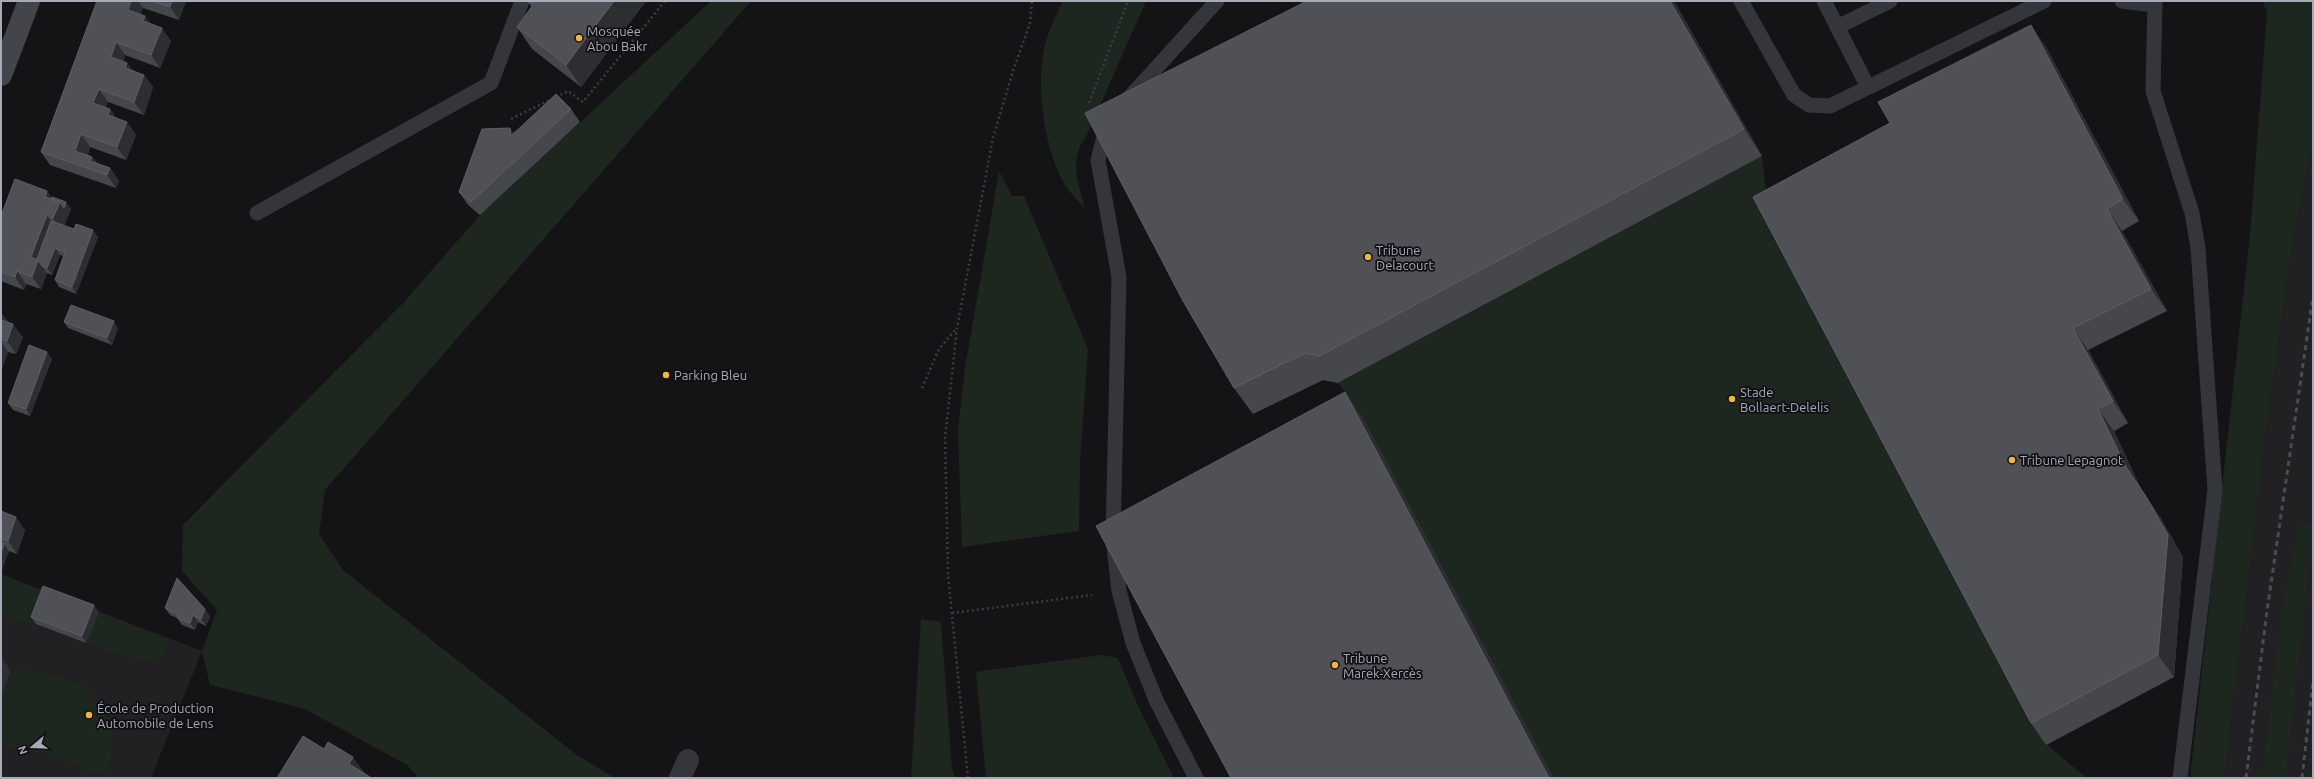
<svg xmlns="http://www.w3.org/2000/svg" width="2314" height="779" viewBox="0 0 2314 779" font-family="Ubuntu,sans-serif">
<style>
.built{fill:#212023}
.green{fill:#1e2620}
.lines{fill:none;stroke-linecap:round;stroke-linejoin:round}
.path{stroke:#3b3d42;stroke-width:2.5;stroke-dasharray:2 3;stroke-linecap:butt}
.lane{stroke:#35363b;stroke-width:15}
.street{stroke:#35363b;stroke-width:22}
.secondary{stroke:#43454b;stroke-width:22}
.rail{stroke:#4a4c52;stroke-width:3;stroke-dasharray:5 4;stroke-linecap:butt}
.wall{fill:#45474b}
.shaded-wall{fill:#2d2e31}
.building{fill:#505157;stroke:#5d5f66}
.poi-dot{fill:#f4b62f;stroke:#100f11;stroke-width:1.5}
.labels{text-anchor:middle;stroke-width:3.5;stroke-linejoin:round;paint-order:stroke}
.poi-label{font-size:13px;fill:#a6abb7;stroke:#100f11;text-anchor:start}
</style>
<rect width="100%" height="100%" fill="#141416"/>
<path class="built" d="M2313,140V778H2225L2269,412L2295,233Z
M1,574L202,651L151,778H1Z"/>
<path class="green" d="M711,1H751L325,490L319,534L343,570L577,755L615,778H419L407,765L305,709L210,685L202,651L217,610L182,571L183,525L404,302L480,215Z
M1062,1H1146L1087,135C1068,160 1078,181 1085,208C1078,201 1070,193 1065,185C1044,149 1035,84 1045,44C1049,29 1057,15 1062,1Z
M1379,1H1674L1762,156L1769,219L2079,332L2128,423L2114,432L2141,489L2160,517L2183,557L2174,677L2047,745L2087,778H1236L1364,419L1338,383L1323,380L1253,414L1202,328Z
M2262,1H2313V140L2295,233L2269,412L2225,778H2190L2250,235L2267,11Z
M999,171L1012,196H1024L1088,349L1080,462L1079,531L962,547L958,430L965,368Z
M2299,522L2313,526V538L2286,778H2261L2282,605Z
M1,574L48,593L36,624L1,614Z
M99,612L169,639C167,643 166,650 163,654C150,672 103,648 86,643Z
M921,619L941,622L952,768L955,778H911Z
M1101,655L1118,658L1138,706L1174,778H986L976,672Z
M23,669C37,672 54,673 68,679C96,690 119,722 112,753C111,759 108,765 106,771L95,775L51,754L12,748L1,744V696L11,671Z"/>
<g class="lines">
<path class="path" d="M556,97L568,91L583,102L665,1
M1089,103L1128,1
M511,119L550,100
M922,388L939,349L956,329
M952,613L1092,595
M968,778L948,574L945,438L957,328L993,138L1013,71L1030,23L1032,1"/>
<path class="lane" d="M1741,1L1794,95L1809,105L1830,106L2044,1
M1824,1L1868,87
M2122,1L2154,5
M2155,1L2153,91L2192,213L2198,248L2215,490L2180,778
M1837,27L1890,1
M1128,99L1217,1
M1107,125L1098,160L1119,277L1113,538L1119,591L1133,643L1156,700L1196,778
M257,213L491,83L522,1"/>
<path class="street" d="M680,778L688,760"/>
<path class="secondary" d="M1,75L29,1"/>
<path class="rail" d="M2246,778L2267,611L2313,296
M2302,778L2313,681"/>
</g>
<path class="wall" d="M97,1H186L179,20L143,8L140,14L150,24L171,41L160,68L125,55L123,62L127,63L132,70L144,75L153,87L144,115L108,102L105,108L110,109L116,118L127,122L136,135L126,160L90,147L88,155L92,157L97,163L110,168L119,181L116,188L50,165L41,152Z
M646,1L581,87L532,49L517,27L532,7L528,2Z
M1674,1L1762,156L1343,380L1338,383L1323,380L1253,414L1234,388Z
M2046,47L2139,221L2122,231L2167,311L2088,350L2128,423L2114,431L2141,489L2160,517L2183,557L2174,677L2046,745L2031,723Z
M571,109L580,122L480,215L468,205L459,192L513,133Z
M52,197L71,209L64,226L98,237L76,294L59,287L55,280L64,256L60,255L52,275L47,273L41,289L26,284L24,290L1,281V216Z
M1,313L8,322L23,337L16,354L8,352L1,371Z
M64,322L118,328L112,345L68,328Z
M52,359L30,416L13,410L8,403Z
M1,511L25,530L17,554L9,551L1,572Z
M165,608L210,616L206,626L198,622L195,630L182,625L177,618L170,615Z
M99,612L86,643L36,624L31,617Z"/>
<path class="shaded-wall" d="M131,1H138L143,8L137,23L128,10Z
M172,1H186L179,20L170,7Z
M614,1H646L581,87L566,65Z
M1670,1H1674L1762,156L1744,129Z
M145,16L154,29L143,21Z
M2031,25L2046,47L2139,221L2123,199Z
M162,28L171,41L160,68L151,55Z
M116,42L125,55L120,70L111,57Z
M127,63L136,76L125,68Z
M144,75L153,87L144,115L134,102Z
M99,89L108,102L102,116L93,103Z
M110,109L119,122L108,115Z
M127,122L136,135L126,160L117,147Z
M510,128L519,141L511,136Z
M81,134L90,147L84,164L75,151Z
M92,157L101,170L90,161Z
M110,168L119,181L116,188L107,175Z
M47,191L56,204L45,197Z
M60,202H66L71,209L62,231L53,218Z
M2107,209L2122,231L2167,311L2151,289Z
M47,215L56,228L42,266L47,273L41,289L32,277L31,257Z
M93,230L98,237L76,294L72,287Z
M55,248L60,255L52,275L47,268Z
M17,271L26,284L24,290L15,277Z
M1,313L10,326L1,322Z
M114,321L118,328L112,345L107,338Z
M13,324L23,337L16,354L7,341Z
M2073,328L2088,350L2128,423L2113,401Z
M1,341L8,352L1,371Z
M47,352L52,359L30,416L26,409Z
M1345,392L1364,419L1554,778H1549Z
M2098,409L2114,431L2141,489L2160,517L2183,557L2174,677L2158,655L2126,467Z
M16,517L25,530L17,554L8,541Z
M4,544L9,551L1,572V553Z
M94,605L99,612L86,643L82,636Z
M205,609L210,616L206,626L201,619Z
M193,615L198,622L195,630L190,623Z
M2,658L11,671L1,696V660Z
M353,757L368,778L349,764Z"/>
<path class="building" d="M97,1H131L128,10L145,16L143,21L162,28L151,55L116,42L111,57L127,63L125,68L144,75L134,102L99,89L93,103L110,109L108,115L127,122L117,147L81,134L75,151L92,157L90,161L110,168L107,175L41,152Z
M151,1H172L170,7Z
M528,1H614L566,65L517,27L533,5L528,2Z
M1307,1H1670L1744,129L1325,353L1319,356L1305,353L1234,388L1183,301L1085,113Z
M2031,25L2123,199L2107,209L2151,289L2073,328L2113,401L2098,409L2126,467L2145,495L2168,535L2158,655L2031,723L1753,197L1890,123L1878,102Z
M556,94L571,109L471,202L459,192L482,129L510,128L511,136Z
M15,179L47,191L45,197L60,202L53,218L47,215L38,238L31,257L38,260L32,277L17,271L15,277L1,272V216Z
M52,197L66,202L64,208L60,202L51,199Z
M51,221L74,229L76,224L93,230L72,287L55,280L65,252L55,248L47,268L42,266L37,259Z
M71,305L114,321L107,338L64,322Z
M1,320L13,324L7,341L1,339Z
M29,345L47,352L26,409L8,403Z
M1345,392L1549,778H1231L1096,526Z
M1,511L16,517L8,541L1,538Z
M1,543L4,544L1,553Z
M177,578L205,609L201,619L193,615L190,623L177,618L179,615L165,608Z
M43,586L94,605L82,636L31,617Z
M303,736L324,749L328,742L353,757L349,764L370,777L369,778H277Z"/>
<g class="poi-dot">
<circle cx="579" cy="38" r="4"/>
<circle cx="1368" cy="257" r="4"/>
<circle cx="666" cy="375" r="4"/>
<circle cx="1732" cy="399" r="4"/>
<circle cx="2012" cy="460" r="4"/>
<circle cx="1335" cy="665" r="4"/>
<circle cx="89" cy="715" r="4"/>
</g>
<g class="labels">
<g class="poi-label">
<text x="587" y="36">Mosquée<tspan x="587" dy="15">Abou Bakr</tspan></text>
<text x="1376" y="255">Tribune<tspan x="1376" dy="15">Delacourt</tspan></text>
<text x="674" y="380">Parking Bleu</text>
<text x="1740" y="397">Stade<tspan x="1740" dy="15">Bollaert-Delelis</tspan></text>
<text x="2020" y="465">Tribune Lepagnot</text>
<text x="1343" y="663">Tribune<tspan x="1343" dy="15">Marek-Xercès</tspan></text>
<text x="97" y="713">École de Production<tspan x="97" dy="15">Automobile de Lens</tspan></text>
</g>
</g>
<rect width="2314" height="779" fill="none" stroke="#a6abb7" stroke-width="4"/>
<g transform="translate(32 747) rotate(251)" stroke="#100f11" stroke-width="3" paint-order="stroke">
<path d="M0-3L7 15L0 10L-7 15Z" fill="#a6abb7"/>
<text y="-6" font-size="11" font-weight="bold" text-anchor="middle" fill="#a6abb7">N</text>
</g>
</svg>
